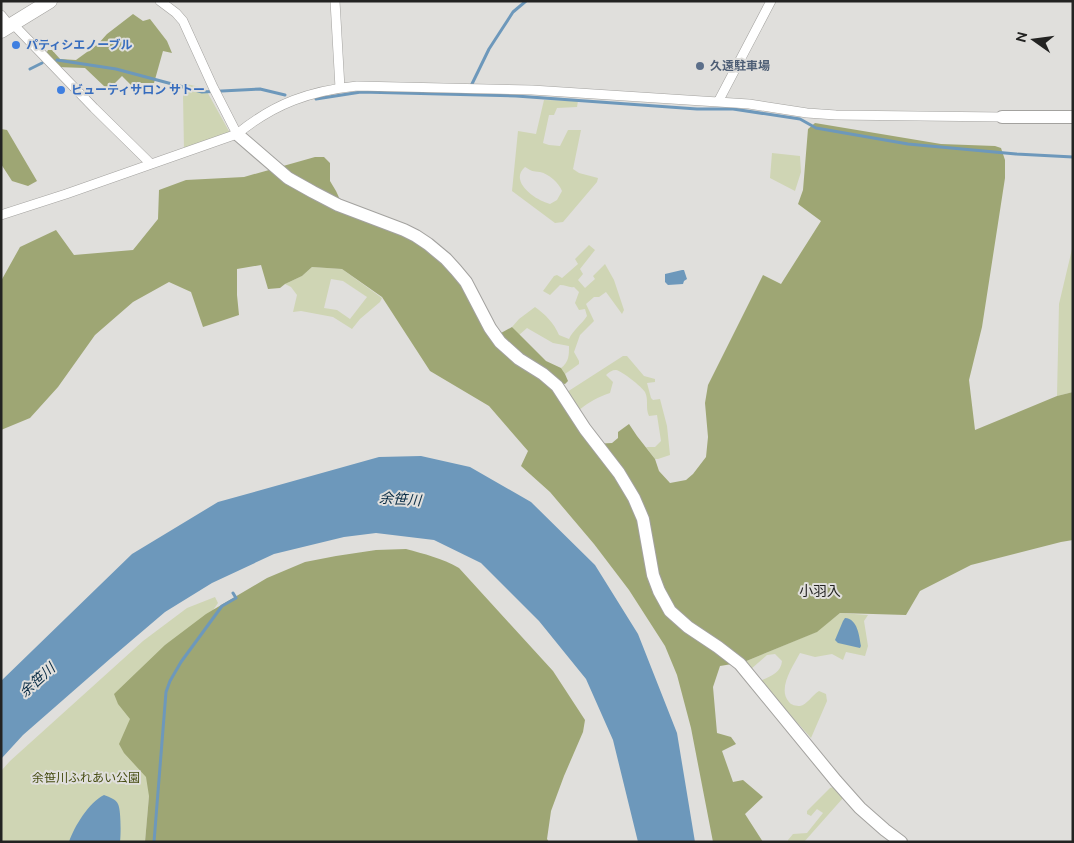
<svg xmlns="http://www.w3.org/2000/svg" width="1074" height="843" viewBox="0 0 1074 843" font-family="Ubuntu,'Noto Sans JP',sans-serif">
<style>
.green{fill:#cfd5b4;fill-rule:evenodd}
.forest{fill:#9ea674}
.water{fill:#6d98bb}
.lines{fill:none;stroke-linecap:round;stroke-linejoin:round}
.stream{stroke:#6d98bb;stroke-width:3}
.street-casing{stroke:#a3a29f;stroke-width:10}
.secondary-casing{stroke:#a3a29f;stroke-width:14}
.primary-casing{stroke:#a3a29f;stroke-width:15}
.street{stroke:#fff;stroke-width:9}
.secondary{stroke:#fff;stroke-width:12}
.primary{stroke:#fff;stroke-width:14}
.shop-dot{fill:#3f7fe0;stroke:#e0dfdc;stroke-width:2}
.service-dot{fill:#5c6f8a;stroke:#e0dfdc;stroke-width:2}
.labels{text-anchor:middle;stroke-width:4;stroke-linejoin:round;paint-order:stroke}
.shop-label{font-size:12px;font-weight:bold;fill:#366cbe;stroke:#e0dfdc;text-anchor:start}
.service-label{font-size:12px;font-weight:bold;fill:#4e5e75;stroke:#e0dfdc;text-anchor:start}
.park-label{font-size:12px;fill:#464d12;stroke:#e0dfdc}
.water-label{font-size:14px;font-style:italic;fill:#0a2d46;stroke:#e0dfdc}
.neighbourhood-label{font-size:14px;fill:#232322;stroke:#e0dfdc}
</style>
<rect width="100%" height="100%" fill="#e0dfdc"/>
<path class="green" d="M186,84L205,88L230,133L184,150L183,95Z
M544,100L578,101L577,107L557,108L554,115H549L543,143L549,145L560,146L568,130H581L573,169L579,173L598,178L597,182L563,222L555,223L512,191L518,131L536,134ZM525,167C533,172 532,171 540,172C549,174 559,183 562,191L557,200L550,204C537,201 508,182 525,167Z
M772,153L800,156L801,172L795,191L770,178Z
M589,245L595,250L580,269L583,274L578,280L585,288L595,279L593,276L605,264L614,280L624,310L622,314L606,292L599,297H594L586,304L594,321L580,335L574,352L579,361V364L565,374L561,368C569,362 569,355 569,346L553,343L527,328L519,335L512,327L519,319L535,307C545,314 554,323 559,335L569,339C573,330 581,325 587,316L585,309L579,310L575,303L579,292L574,287C569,288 566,285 560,285L550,295L543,291L554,276L557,275L562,278L578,264L575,259Z
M1073,245V392L1057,396L1059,304Z
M312,267L342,269L382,298L380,302L360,319L352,329L333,317L301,311L293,312L297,295L291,287L285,284L302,276ZM331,279L343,281L367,297L350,319L337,310L324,308Z
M623,356H627L644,376L655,379V382L647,383L651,398L653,400L660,399L667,426L670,455L658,459H655L646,447H655L661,441L657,415L649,416C645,408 649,400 645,392C642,387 622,371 616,370C612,370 609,372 606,375L613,382L610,393C598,397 589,402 579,410L567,392Z
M215,597L218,603L177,663L149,796L145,842H1V771L10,761L143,641L187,608Z
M840,613L868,615L864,621L868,646L865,656L846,652L843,660L832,654L815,657L800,653C793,666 777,689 789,702C791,705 796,706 800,706C807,705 812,695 819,691L826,694L827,701L811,738L760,681C771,676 781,673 782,661L775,654L767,655L751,669L744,662L816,632Z
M833,787L843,798L804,842H788V840L793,834L807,833L823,813L817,809L811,816L807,814V811L830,788Z"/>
<path class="forest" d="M133,14L143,21L150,19L167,41L172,53L163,51L154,83H141L133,87L122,76L110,88L105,87L85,68L57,67L46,54L48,50H52L60,59L76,60L98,44L107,34Z
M815,123L941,144L995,146L1001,148L1005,160V178L982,327L969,380L975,430L1057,396L1073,392V540L1061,542L971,565L920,591L906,615L840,613L817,632L744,662L720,666L713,687L717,733L731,737L736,744L722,751L733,782L743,780L763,797L745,814L763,842H713L691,728L677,675L665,646L629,590L594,544L550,492L521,466L528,451L489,406L430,371L382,297L342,269L312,267L302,276L285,284L280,288L268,289L261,265L237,269V295L239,315L203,327L191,292L169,282L133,302L95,335L58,387L30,418L1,430V281L20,247L56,230L74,255L133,250L158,219L159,190L186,180L244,177L315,157H324L330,163V181L336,191L342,204L410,237L450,268L492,338L512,327L546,361L561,368L565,374L568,381L565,384L560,383L593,444L612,443L618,438V432L629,424L637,436L655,459L659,471L670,483L686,480L693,474L706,457L708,437L705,403L708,385L763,275L781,284L821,221L798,204L803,190L808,129Z
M1,129L7,130L37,181L28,186L12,181L1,164Z
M406,549C424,554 442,558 459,568L553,671L585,720L583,732L564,776L551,811L547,839L549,842H145L149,796L146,777L124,753L119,744L130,719L118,704L114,694L165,645L206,614L267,578L305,562L336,556L376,550Z"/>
<path class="water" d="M682,270H684L687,279L684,281L683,284L668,285L665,282V274Z
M421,456L470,467L531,502L595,565L638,634L677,733L695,842H638L613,740L586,679L539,621L481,563L434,540L376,533L344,537L274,554L212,583L165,612L111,658L23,735L1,759V681L132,554L218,502L379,457Z
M845,618C858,619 859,636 861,646L860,648L838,643L835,640L843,621Z
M104,795C109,797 116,799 118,804C121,810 121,834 120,842H69C74,827 89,802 104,795Z"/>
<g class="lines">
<path class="stream" d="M57,60L116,69L202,92L260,89L285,95
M30,69L42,63
M470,88L489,49L502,29L513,12L526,1
M316,99L361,92L516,96L697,109H733L800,119L816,128L908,144L1016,154L1073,157
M154,842L166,692L170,681L181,662L222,606L236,598L233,593"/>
<g class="street-casing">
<path id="street" d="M160,1L176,13L183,21L213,87L237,134
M335,1L340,88
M1,15L10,26
M13,24L94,108L151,164
M718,102L771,1
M1,215L66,194L237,134C275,103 310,91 357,86L532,90L749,104L807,113L836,115L1002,117"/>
</g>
<g class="secondary-casing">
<path id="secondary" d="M1002,117H1073
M237,134L288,178L313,192L338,205L404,230L416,236L428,244L446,259L456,270L466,282L490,328L500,342L519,359L543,374L557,386L585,429L619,473L634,498L643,519L653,575L659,591L670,611L688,627L718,647L740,664L836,781L860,808L885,830L901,842"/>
</g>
<g class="primary-casing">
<path id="primary" d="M1,31L50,1"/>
</g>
<use href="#street" class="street"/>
<use href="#secondary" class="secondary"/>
<use href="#primary" class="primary"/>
</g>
<g class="shop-dot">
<circle cx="16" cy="45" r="5"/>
<circle cx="61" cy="90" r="5"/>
</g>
<circle class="service-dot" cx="700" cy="66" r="5"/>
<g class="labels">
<g class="shop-label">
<text x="26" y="49">パティシエノーブル</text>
<text x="71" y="94">ビューティサロン サトー</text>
</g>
<g class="service-label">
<text x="710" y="70">久遠駐車場</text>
</g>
<g class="park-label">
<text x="86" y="782">余笹川ふれあい公園</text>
</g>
<g class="water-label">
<text transform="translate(400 499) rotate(4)" y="5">余笹川</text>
<text transform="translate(37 680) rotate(-42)" y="5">余笹川</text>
</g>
<g class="neighbourhood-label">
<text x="820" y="596">小羽入</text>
</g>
</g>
<rect width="1074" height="843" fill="none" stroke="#232322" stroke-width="5"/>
<g transform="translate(1034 40) rotate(284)" stroke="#e0dfdc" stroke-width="4" paint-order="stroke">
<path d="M0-4L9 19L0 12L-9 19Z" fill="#232322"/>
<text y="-8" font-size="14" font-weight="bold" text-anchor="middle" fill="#232322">N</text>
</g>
</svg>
